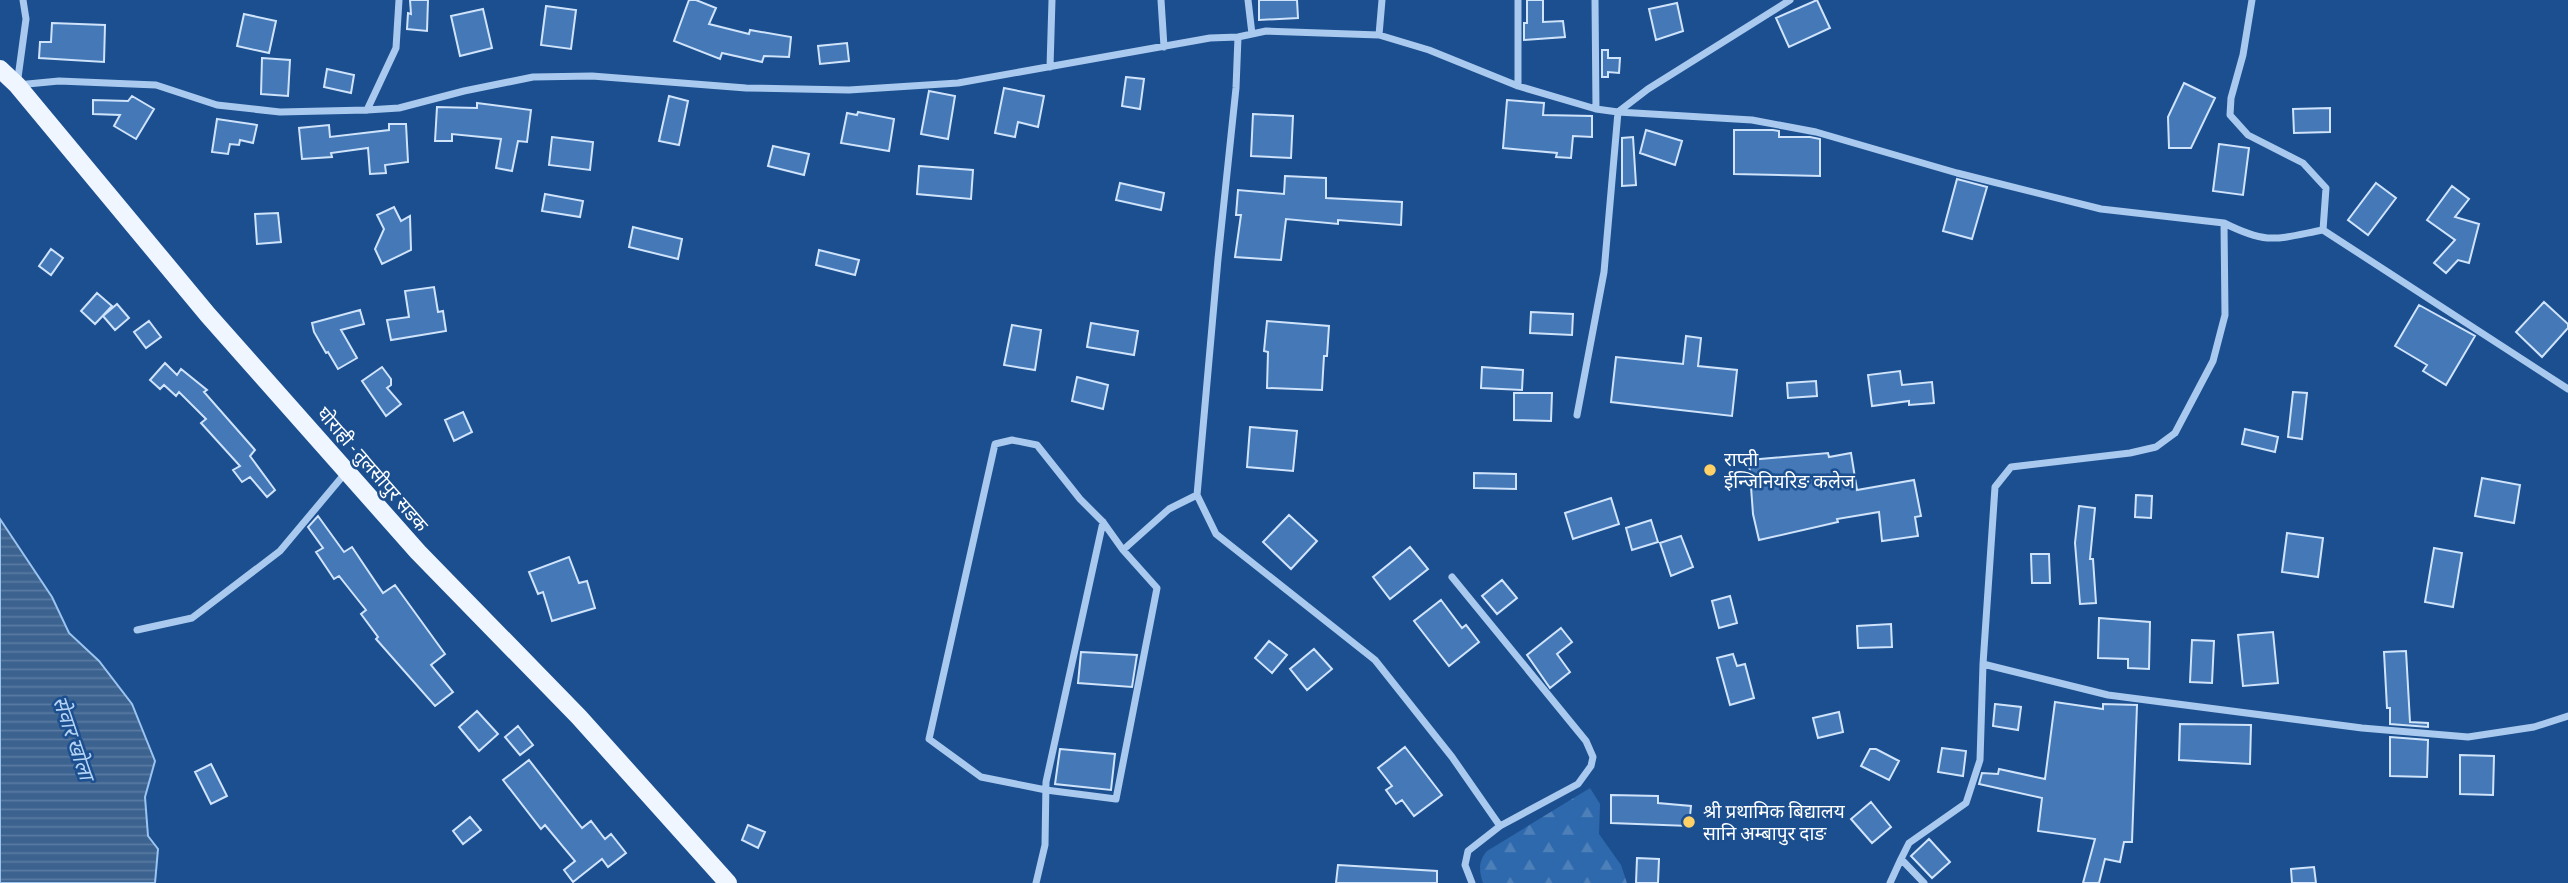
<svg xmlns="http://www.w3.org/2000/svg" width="2568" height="883" viewBox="0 0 2568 883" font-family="'PT Sans Narrow','Noto Sans Devanagari',sans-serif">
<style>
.forest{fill:url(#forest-firs)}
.water{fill:url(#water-rules);stroke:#9cc4f0;stroke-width:2}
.building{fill:#4478b7;stroke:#cfe3fa;stroke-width:2}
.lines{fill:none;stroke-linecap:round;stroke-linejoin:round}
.street{stroke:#a9c9ee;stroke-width:7}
.primary{stroke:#f0f6ff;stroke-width:18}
.poi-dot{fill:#ffd166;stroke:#1b4f8f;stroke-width:2.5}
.labels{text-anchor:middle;stroke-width:5;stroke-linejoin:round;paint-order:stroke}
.poi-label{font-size:19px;fill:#fff;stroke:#1b4f8f;text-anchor:start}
.street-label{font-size:19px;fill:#fff;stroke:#1b4f8f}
.water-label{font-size:21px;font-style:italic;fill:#b5d3f5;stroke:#1b4f8f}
</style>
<defs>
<pattern id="forest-firs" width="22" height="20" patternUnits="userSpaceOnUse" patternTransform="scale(1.75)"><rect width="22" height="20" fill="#2e69ad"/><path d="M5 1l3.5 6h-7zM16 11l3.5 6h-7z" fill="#4d80b9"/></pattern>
<pattern id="water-rules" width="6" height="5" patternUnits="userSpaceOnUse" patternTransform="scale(1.75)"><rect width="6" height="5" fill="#3c6290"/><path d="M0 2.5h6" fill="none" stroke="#597aa1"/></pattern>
</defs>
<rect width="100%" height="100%" fill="#1b4f8f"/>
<path class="forest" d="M1590,788L1600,804L1599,834L1621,865L1627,883H1483C1479,871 1478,861 1487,851Z"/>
<path class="water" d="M0,519L52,597L69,633L99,661L132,704L155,761L145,797L148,836L158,849L155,883H0Z"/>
<path class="building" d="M410,0H428L427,31L407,29L408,13L411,14Z
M689,0H696L716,8L709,24L749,34L750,30L791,37L789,57L764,56L762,62L722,53L720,59L674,41Z
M1259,0H1297L1298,18L1259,20Z
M1527,0H1543V22L1563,21L1565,37L1524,40V23H1527Z
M1817,0L1830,28L1789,47L1776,18Z
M1677,3L1683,31L1656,40L1649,9Z
M546,6L576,10L571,49L541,45Z
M483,9L492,48L460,56L451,16Z
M244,14L276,21L269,53L237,46Z
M52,23L105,25L104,62L39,58L40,42H51Z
M847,43L849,61L820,64L818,46Z
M1602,50H1608V58H1620L1619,73L1608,72V77H1602Z
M262,58L290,60L288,96L261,94Z
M327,69L354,75L351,93L324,87Z
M1126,77L1144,79L1140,109L1122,106Z
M2184,83L2215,98L2191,148H2169L2168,117Z
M1004,88L1044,96L1038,127L1018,122L1015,137L995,133Z
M929,91L955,96L948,139L921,134Z
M132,96L154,109L136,139L114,126L120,115L93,114V100L128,101Z
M669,96L688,101L679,145L659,141Z
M1507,100L1544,103L1543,115L1592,116V137L1573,136L1571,158L1556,157L1557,153L1503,148Z
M477,103L531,110L527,142L518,141L512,171L496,168L501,139L452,134V141H435L437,107L477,108Z
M2330,108V132L2294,133L2293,109Z
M858,112L894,119L889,151L841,143L847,113L857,115Z
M1253,114L1293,116L1291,158L1251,156Z
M217,119L257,125L253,143L240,140L239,145L230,144L228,154L212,152Z
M389,124H406L408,162L385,165L386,173L370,174L368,148L331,153L332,157L302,159L299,128L329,125L330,137L389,130Z
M1646,130L1682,141L1675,165L1640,153Z
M1734,130H1773L1779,131V137H1810L1820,139V176L1734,174Z
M552,137L593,142L590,170L549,165Z
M1633,137L1636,185L1622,186V138Z
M2219,144L2249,148L2243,195L2213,191Z
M773,146L809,154L804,175L768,166Z
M919,166L973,170L971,199L917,194Z
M1285,176L1326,178V198L1402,202L1401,225L1338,220V224L1286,219L1281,260L1235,257L1241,215H1236L1238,190L1284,194Z
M1957,179L1987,187L1972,239L1943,231Z
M1120,183L1164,193L1161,210L1116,200Z
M2376,183L2396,198L2368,235L2348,220Z
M2452,186L2469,199L2455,217L2479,224L2469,263L2458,260L2446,273L2434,263L2455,240L2427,220Z
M545,194L583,201L580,217L542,211Z
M394,207L401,221L410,216L411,250L382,264L375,249L384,229L377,215Z
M278,213L281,242L257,244L255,214Z
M633,227L682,239L678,259L629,247Z
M51,249L63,258L51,275L39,266Z
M819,250L859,260L855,275L816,265Z
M434,287L438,312L443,311L446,331L391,340L387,320L409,317L405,291Z
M97,293L112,306L95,324L81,311Z
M2544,302L2568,324V328L2542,357L2516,332Z
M117,304L129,318L115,330L103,316Z
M2419,305L2475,336L2446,385L2423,371L2427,365L2395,346Z
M360,310L364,324L341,330L357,358L338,369L328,352L326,353L314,332L312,323Z
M1531,312L1573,314L1572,335L1530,333Z
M149,321L161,337L146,348L134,332Z
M1267,321L1329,326L1327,356H1324L1322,390L1267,388L1268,352L1264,351Z
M1091,323L1138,331L1134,355L1087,347Z
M1012,325L1041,330L1035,370L1004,365Z
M1686,336L1701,338L1698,366L1737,370L1732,416L1611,402L1616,357L1683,364Z
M165,363L177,375L181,369L207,390L204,392L255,450L250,456L275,490L267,497L250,477L242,482L233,470L240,466L201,423L206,419L179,392L176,396L164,385L160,389L150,380Z
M382,367L391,379V385L387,388L401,404L386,416L362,381Z
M1482,367L1523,370L1522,390L1481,388Z
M1900,371L1902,385L1932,382L1934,403L1909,405V401L1872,406L1868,375Z
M1077,377L1108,385L1103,409L1072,401Z
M1816,381L1817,396L1788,398L1787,383Z
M2293,392L2307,393L2302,439L2288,437Z
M1514,393H1552L1551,421L1514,420Z
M463,412L472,432L454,441L445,420Z
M1250,427L1297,431L1293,471L1247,467Z
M2245,429L2278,437L2275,452L2242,444Z
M1828,453L1829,457L1851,453L1857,490L1914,480L1921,516L1915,517L1918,536L1882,541L1879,512L1837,519L1838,522L1759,540L1753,514L1749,460Z
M1474,473L1516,474V489L1474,488Z
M2482,478L2520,485L2514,523L2475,516Z
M2136,495L2152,496L2151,518L2135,517Z
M1611,498L1619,524L1573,539L1565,513Z
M2079,506L2095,508L2090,559H2093L2096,603L2080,604L2075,543Z
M1289,515L1317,541L1291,569L1263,542Z
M318,516L344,552L352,547L383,593L395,585L445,654L431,665L453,692L435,706L376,639L378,637L361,614L366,610L339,576L334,579L316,552L323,548L308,527Z
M1651,520L1658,542L1632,550L1626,528Z
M2287,533L2323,538L2318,577L2282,572Z
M1681,536L1693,567L1671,576L1660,543Z
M1410,547L1428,569L1390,599L1373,577Z
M2434,548L2462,553L2453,607L2425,602Z
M2031,554H2049L2050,583H2032Z
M569,557L579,583L587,581L595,608L552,621L543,592L538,594L529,572Z
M1502,580L1517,598L1497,614L1482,596Z
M1730,596L1737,623L1719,628L1712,601Z
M1441,600L1462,628L1466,625L1479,642L1449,666L1414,621Z
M2099,618L2150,622L2149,669L2128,668V659L2098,658Z
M1891,624L1892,647L1858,648L1857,626Z
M1561,628L1572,642L1557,654L1570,672L1550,688L1527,655Z
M2273,632L2278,683L2243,686L2238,635Z
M2192,640L2214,641L2212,683L2190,682Z
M1269,641L1287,655L1272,673L1255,658Z
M1314,649L1332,669L1307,690L1290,669Z
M2406,651L2410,722L2428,723V727L2390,724V708H2387L2384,652Z
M1081,652L1137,655L1132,687L1078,683Z
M1733,654L1737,666L1745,664L1754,698L1730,705L1717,658Z
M2055,702L2103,709V704L2137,705L2132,842H2124L2120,862L2105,859L2099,883H2083L2095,839L2038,831L2042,798L1979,784L1982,773L1998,774L1999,769L2045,779Z
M1995,704L2021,707L2018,730L1993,726Z
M477,711L498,734L479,751L459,727Z
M1839,712L1843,732L1818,738L1813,718Z
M2180,724L2251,725L2250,764L2179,760Z
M518,726L533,745L520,755L505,737Z
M2390,737L2428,740L2427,777L2390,776Z
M1405,747L1442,795L1414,816L1402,800L1396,804L1386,790L1392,786L1378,768Z
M1942,748L1966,751L1963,776L1938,772Z
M1060,749L1115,754L1111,790L1055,784Z
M1870,749H1876L1899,761L1889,780L1861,766Z
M2460,755L2494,756L2493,795L2460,794Z
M529,760L582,828L591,821L605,839L611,834L626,853L608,867L602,859L573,882L564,870L575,861L545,825L541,829L503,780Z
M211,764L227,796L211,804L195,772Z
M1611,795L1658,796V803L1691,806L1689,826L1611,823Z
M1871,802L1891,827L1872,843L1851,819Z
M470,817L481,830L463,844L453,831Z
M748,825L765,832L758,848L742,840Z
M1929,839L1950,862L1932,878L1911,856Z
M1637,858L1659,859L1658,883H1636Z
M1338,865L1437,871V883H1336Z
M2314,867L2316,883H2292L2291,869Z"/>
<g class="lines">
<path class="street" d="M23,0L26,19L17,85L59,81L156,85L217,105L280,112L367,110L399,108L464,91L533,77L592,76L746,88L849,90L958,83L1210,38L1238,37L1266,31L1379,35L1429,50L1518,86L1596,109L1618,112L1648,89L1790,0
M1161,0L1164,47
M1248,0L1252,34
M1595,0L1596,109
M1379,35L1382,0
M1050,67L1052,0
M1518,86V0
M367,110L396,48L399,0
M2323,230L2568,389
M1577,415L1604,272L1618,112L1752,120L1816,132L1957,173L2101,209L2224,223
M1012,440L1037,445L1080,499L1103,522L1123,550L1157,588L1116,799L1046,790L981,777L929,739L995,444Z
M1197,495L1216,534L1375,660L1452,757L1500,826
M1123,550L1169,509L1197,495L1218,259L1236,88L1238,37
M1452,577L1586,741L1593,757L1591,766L1578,784L1500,826L1468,851L1465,865L1472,883
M137,630L192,618L280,551L347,471
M1983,664L2108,695L2362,728L2468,737L2534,727L2568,716
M1036,883L1045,845L1046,782L1103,522
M1890,883L1901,859
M1924,883L1901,859L1909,843L1966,803L1980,760L1983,664L1995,487L2011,467L2130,453L2156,447L2175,433L2213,361L2225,315L2224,223C2268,245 2276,239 2323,230L2326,188L2303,163L2248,135L2230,115L2231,98L2243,55L2252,0"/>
<path class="primary" d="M0,69L17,85L208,315L418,552L579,717L728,883"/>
</g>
<g class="poi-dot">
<circle cx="1710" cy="470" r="7"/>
<circle cx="1689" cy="822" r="7"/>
</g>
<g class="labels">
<g class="poi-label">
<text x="1724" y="466">राप्ती<tspan x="1724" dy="22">ईन्जिनियरिङ कलेज</tspan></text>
<text x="1703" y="818">श्री प्रथामिक बिद्यालय<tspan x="1703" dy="22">सानि अम्बापुर दाङ</tspan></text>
</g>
<g class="street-label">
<text transform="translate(373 469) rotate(49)" y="7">घोराही - तुलसीपुर सडक</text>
</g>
<g class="water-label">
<text transform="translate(73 738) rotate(71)" y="7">सेवार खोला</text>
</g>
</g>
</svg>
